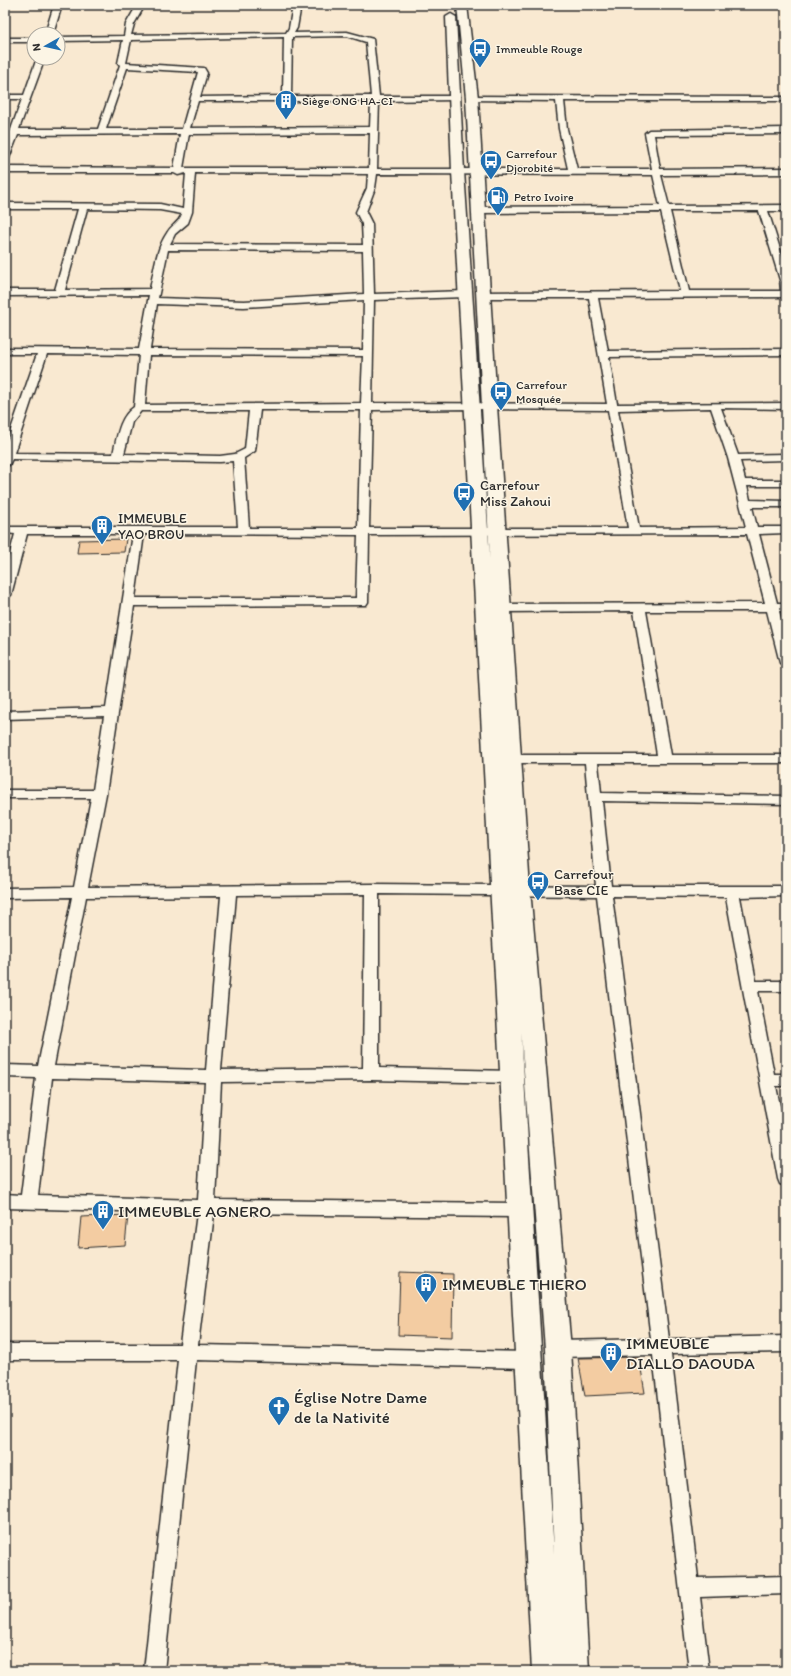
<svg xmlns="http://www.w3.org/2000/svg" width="791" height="1676" viewBox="0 0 791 1676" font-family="Itim,sans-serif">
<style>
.building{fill:#f3cca2;stroke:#2b2b2b}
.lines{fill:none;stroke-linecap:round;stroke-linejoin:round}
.street-casing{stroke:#2b2b2b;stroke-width:3}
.secondary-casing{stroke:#2b2b2b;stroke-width:3}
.street{fill:#fcf5e5;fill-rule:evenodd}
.secondary{fill:#fcf5e5;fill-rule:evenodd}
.labels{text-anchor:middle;stroke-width:3;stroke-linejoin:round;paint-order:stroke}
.far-poi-label{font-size:12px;fill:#2b2b2b;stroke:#fcf5e5;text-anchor:start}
.poi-label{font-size:14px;fill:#2b2b2b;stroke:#fcf5e5;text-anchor:start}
.near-poi-label{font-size:17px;fill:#2b2b2b;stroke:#fcf5e5;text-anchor:start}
</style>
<rect width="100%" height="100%" fill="#f9e9d1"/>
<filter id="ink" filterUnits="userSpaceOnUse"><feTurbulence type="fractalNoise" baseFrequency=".025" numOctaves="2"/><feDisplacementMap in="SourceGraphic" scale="8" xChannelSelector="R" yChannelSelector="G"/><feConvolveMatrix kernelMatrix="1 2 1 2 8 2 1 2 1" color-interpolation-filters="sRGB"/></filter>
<g filter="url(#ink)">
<path class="building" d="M126,539L124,552L77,553L79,540Z
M128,1215L125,1245L78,1248L81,1217Z
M400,1272L453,1274L452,1337L398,1335Z
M639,1357L645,1393L585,1396L578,1358Z"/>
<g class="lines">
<g class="street-casing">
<path id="street" d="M54,5H62L53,34H45Z
M137,5H145L134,24L131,35L286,33L289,28L293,5H301L297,28L294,33L347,32L373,39L379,96H458V100H455L379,101L377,169H568L559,129L556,101L469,100V96H472L786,97V101H564L567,129L577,169H652L645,133L649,130L786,128V134L654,135L660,169L786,168V174L661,175L669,206L786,205V211H768L786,268V297L598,298L608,351L786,349V355L609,357L617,404L786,403V409L721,408L738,455L786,454V460L740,461L745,480H786V486H747L750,500L786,501V507H752L757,527H786V533L759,534L777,603H786V611H779L786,638V667L780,663L767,611H646L671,755H786V763H598L601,793L786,796V804L602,801L611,886H786V896L740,897L756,981H786V991H758L774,1074H786V1086H776L786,1136V1186L780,1184L778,1179L726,897L612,896L669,1339L786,1336V1352L671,1354L698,1578L786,1576V1594L700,1597L709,1671H689L653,1355L558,1357L552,1354L549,1349L552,1344L558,1341L651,1339L597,896L379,894V1068L512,1071L518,1073L520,1077L518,1081L512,1083L371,1080L221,1082L215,1200L519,1203L525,1205L527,1210L525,1215L519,1217L214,1214L198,1345L528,1352L534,1355L537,1360L534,1365L528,1368L196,1360L164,1671H144L178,1360H5V1344H180L197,1213L5,1208V1194L21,1195L36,1078L5,1077V1065L38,1066L72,897L5,898V888L74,887L91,798H5V790H93L104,716L5,719V711L106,708L133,534H27L11,595L5,599V572L15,534L5,533V527H238L233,461L220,462L12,459L9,465L5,466V447L37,354H5V348L139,349L149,295L5,296V290H55L78,209H5V203L160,204L183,209L186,173L178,175L174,173H5V167L174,168L180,134L18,135L9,158L5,161V146L22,99H5V95H24L37,58H45L19,129H98L120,65L118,63L123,40L58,41V37L124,36L126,24ZM347,36L366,42L371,96H291L292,37ZM284,37L283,96L200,97L207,73L204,68L126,63L131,40ZM127,68L198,72L182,129H106ZM198,101H371L370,127L190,128ZM370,133L369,168H183L189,134ZM195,173L368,174L367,188L356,212L362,224L363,245L170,244L175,234L188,223L192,212ZM377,174L653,175L660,206L478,207L473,210L478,213L661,212L680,291L482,292L477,295L482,298H589L607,404L372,403L374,300L466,297L471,294L466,291L374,294L372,224L366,212L375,188ZM87,209L160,210L182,214C178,224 172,224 167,233C156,249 154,271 150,289L65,290ZM670,211H759L780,280L781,291H689ZM168,250L363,251L364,294L244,301L158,298ZM364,300L363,350L150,349L157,304L244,307ZM47,354L139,355L134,407C119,417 117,438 113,454L14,453ZM149,355L363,356L361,403L145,405ZM711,408L728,458L746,527L639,528L618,410ZM473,409L608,410L628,528H369L372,410ZM260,410H361L358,528H249L244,458L255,451ZM141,411H249L245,449L235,454L220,456L124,454L132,422ZM144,534L358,535L356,598H135ZM747,534L765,603L502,604L496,608L502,612L634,611L657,755H512L507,756L505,759L507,762L512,763H585L596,886L372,884L88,887L106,794L134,606L366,605L368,602L369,535ZM365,894L363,1068L221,1070L236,895ZM221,896L206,1070L54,1066L86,897ZM52,1078L205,1082L198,1200L38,1195Z
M5,38H34V42H5Z"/>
</g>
<g class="secondary-casing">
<path id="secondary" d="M457,5H467L478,98L497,406L530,889L571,1349L589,1671H532L452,171L446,17L451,14L456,17L464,171L490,560L466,98ZM521,1031L545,1349L554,1553Z"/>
</g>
<use href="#street" class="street"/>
<use href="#secondary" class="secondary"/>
</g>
</g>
<defs>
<g id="bus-pin" transform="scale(1.15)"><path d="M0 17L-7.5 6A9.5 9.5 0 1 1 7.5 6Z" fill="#1f6fb2" stroke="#fcf5e5"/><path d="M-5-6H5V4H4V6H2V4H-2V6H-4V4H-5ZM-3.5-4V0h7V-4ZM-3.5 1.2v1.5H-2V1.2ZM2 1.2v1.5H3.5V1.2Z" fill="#fff"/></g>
<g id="building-pin" transform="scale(1.15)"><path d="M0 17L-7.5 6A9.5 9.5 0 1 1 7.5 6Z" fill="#1f6fb2" stroke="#fcf5e5"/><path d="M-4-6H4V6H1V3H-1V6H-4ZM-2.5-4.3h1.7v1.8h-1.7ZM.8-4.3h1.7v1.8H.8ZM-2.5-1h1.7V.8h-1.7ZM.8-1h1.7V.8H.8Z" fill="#fff"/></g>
<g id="fuel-pin" transform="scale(1.15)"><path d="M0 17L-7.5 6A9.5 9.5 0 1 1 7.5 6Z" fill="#1f6fb2" stroke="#fcf5e5"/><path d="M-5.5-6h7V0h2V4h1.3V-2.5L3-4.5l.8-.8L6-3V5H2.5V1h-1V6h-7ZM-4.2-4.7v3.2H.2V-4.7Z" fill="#fff"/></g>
<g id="church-pin" transform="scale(1.15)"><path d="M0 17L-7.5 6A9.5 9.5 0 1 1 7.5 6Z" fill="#1f6fb2" stroke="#fcf5e5"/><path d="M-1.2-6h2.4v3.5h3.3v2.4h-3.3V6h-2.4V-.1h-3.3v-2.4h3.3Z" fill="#fff"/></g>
</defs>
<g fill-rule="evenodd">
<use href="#bus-pin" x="480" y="49"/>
<use href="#building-pin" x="286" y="101"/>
<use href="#bus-pin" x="491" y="161"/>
<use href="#fuel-pin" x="498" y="197"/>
<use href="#bus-pin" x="501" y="392"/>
<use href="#bus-pin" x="464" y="493"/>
<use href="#building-pin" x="102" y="526"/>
<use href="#bus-pin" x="538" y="882"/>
<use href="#building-pin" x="103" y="1211"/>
<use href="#building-pin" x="426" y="1284"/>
<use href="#building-pin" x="611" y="1353"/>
<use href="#church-pin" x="279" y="1407"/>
</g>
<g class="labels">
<g class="far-poi-label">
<text x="496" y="53">Immeuble Rouge</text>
<text x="302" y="105">Siège ONG HA-CI</text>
<text x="506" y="158">Carrefour<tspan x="506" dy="14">Djorobité</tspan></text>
<text x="514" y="201">Petro Ivoire</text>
<text x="516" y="389">Carrefour<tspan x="516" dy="14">Mosquée</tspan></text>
</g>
<g class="poi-label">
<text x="480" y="490">Carrefour<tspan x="480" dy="16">Miss Zahoui</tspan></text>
<text x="118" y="523">IMMEUBLE<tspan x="118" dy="16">YAO BROU</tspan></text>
<text x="554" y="879">Carrefour<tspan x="554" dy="16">Base CIE</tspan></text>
</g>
<g class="near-poi-label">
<text x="118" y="1217">IMMEUBLE AGNERO</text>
<text x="442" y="1290">IMMEUBLE THIERO</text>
<text x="626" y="1349">IMMEUBLE<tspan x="626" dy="20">DIALLO DAOUDA</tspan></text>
<text x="294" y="1403">Église Notre Dame<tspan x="294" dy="20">de la Nativité</tspan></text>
</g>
</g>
<rect width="791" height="1676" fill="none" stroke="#fcf5e5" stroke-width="20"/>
<rect x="10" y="10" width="771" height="1656" fill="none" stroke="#2b2b2b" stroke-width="1.5" filter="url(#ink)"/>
<g transform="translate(46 46) rotate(262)"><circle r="19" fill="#fcf5e5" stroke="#a8a49b"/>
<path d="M0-3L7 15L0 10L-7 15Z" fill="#1f6fb2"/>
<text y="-6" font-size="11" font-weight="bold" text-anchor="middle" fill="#2b2b2b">N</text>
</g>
</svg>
